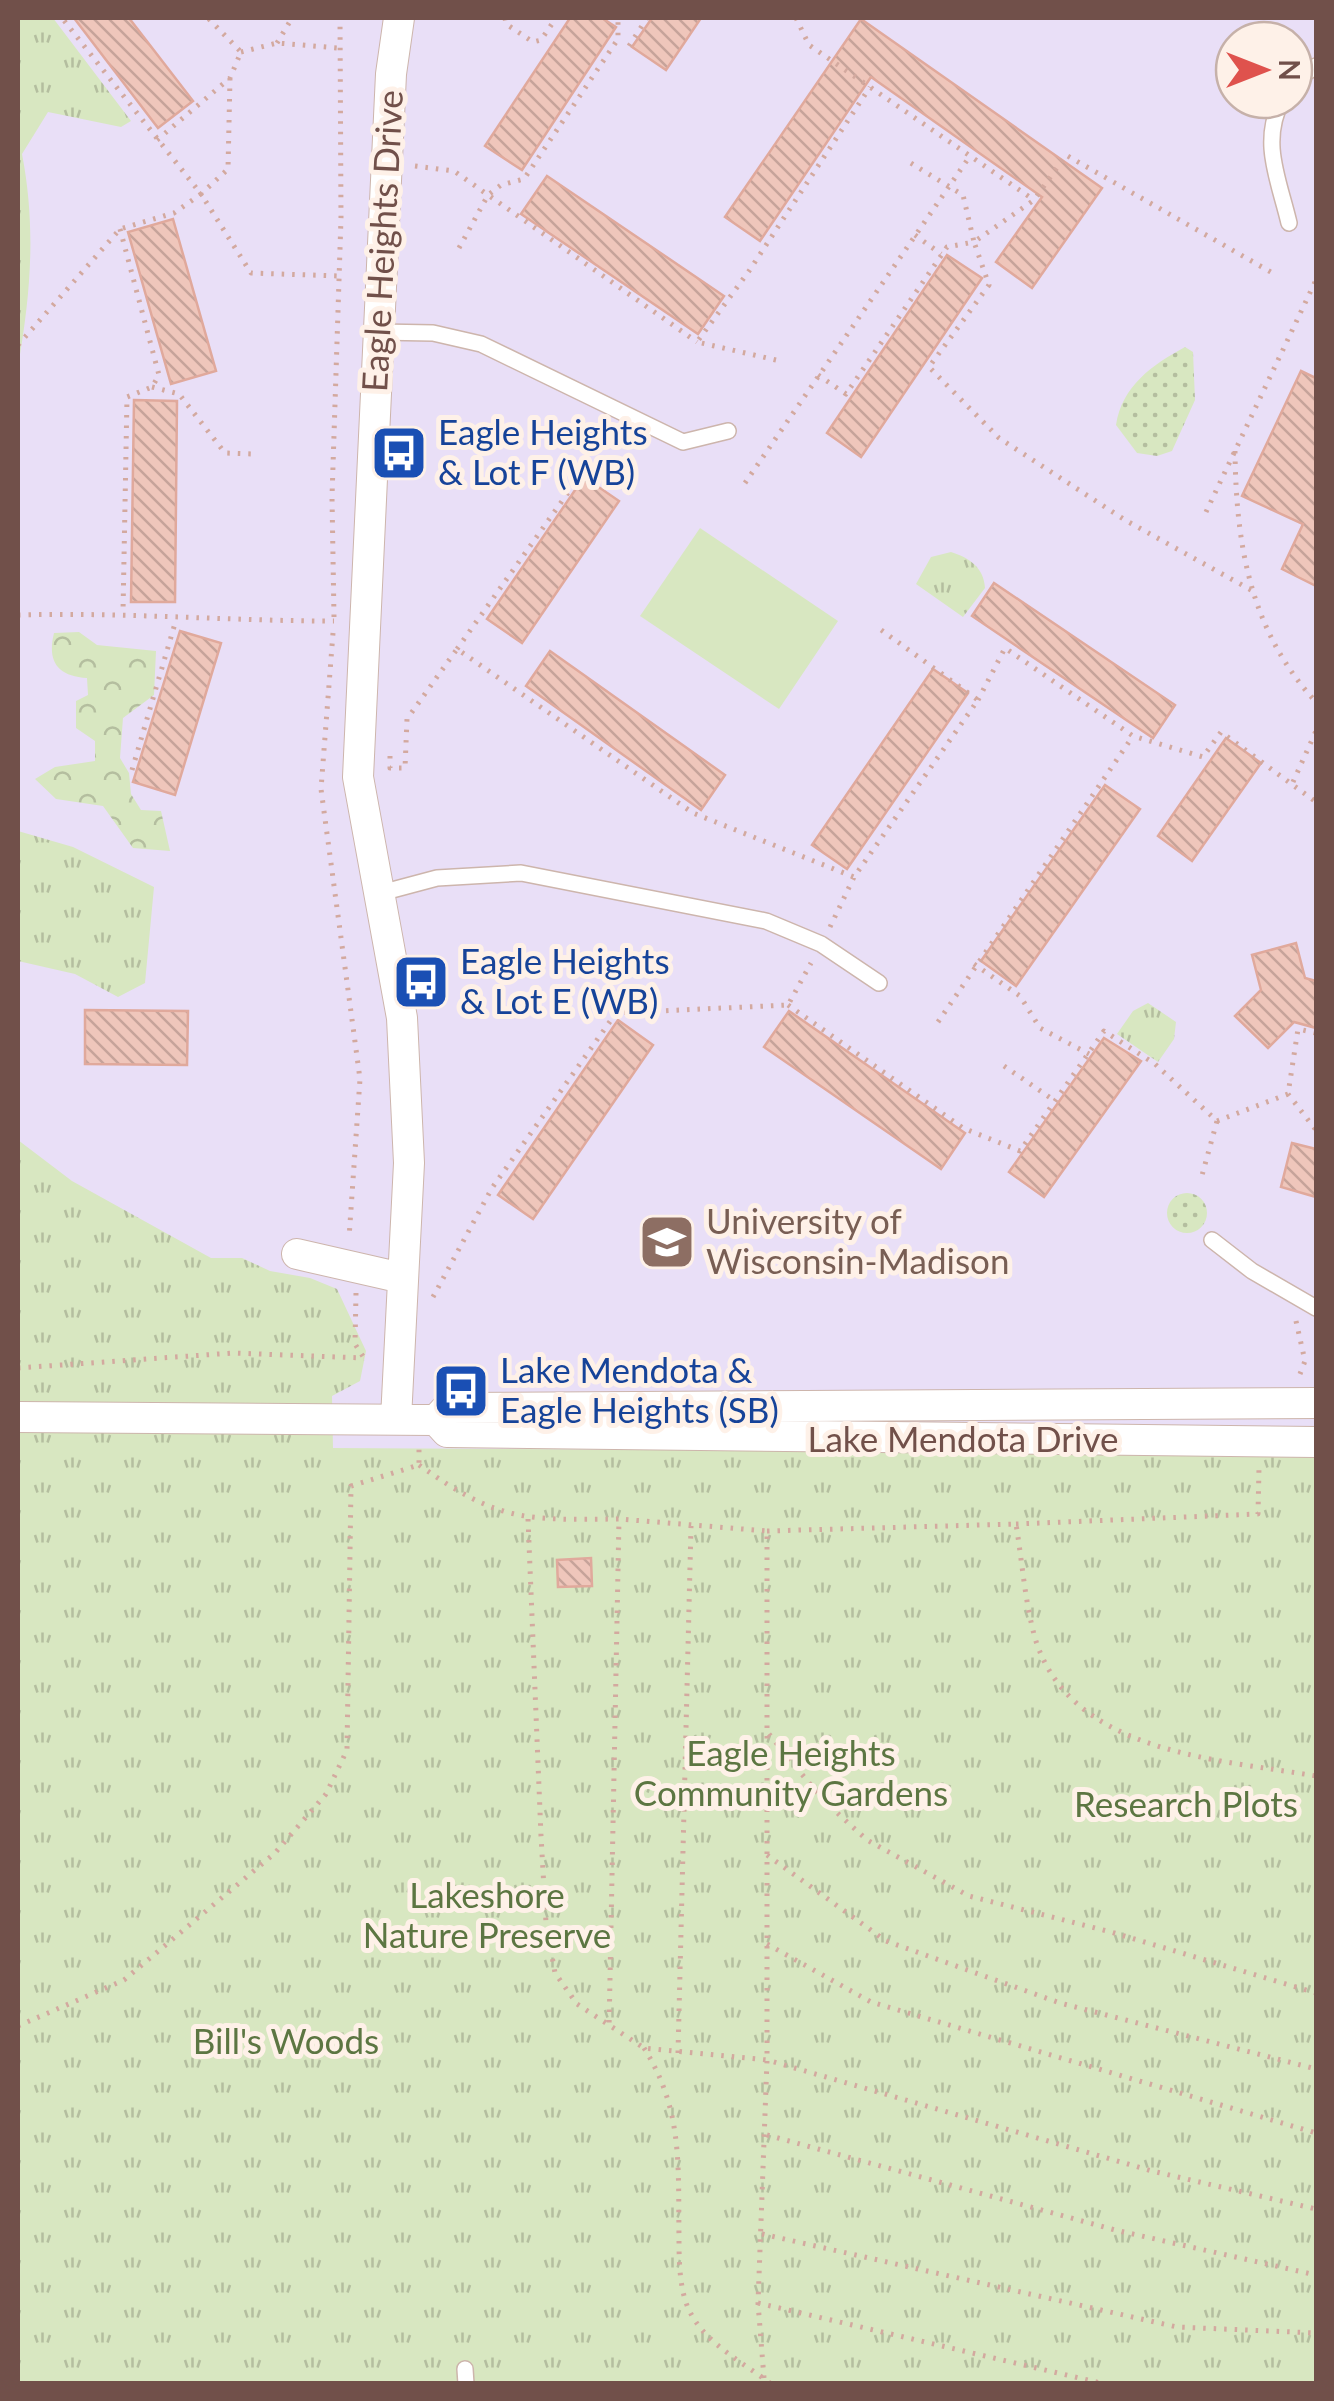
<svg xmlns="http://www.w3.org/2000/svg" width="1334" height="2401" viewBox="0 0 1334 2401" font-family="Lato,sans-serif">
<style>
.education{fill:#e9dff7;fill-rule:evenodd}
.grass{fill:url(#grass-dots)}
.forest{fill:url(#forest-crowns)}
.park{fill:url(#park-tufts)}
.pitch{fill:#d8e7c1}
.building{fill:url(#building-back-hatch);stroke:#e0a99c;stroke-width:2.5}
.lines{fill:none;stroke-linecap:round;stroke-linejoin:round}
.service-casing{stroke:#cdb5ac;stroke-width:18}
.minor-casing{stroke:#cdb5ac;stroke-width:32}
.path{stroke:#d3a99f;stroke-width:5;stroke-dasharray:2.5 8;stroke-linecap:butt}
.service{stroke:#fff;stroke-width:15}
.minor{stroke:#fff;stroke-width:30}
.labels{text-anchor:middle;stroke-width:10;stroke-linejoin:round;paint-order:stroke}
.street-label{font-size:35px;fill:#71504a;stroke:#fef1e8}
.transit-label{font-size:35px;fill:#164399;stroke:#fef1e8;text-anchor:start}
.education-label{font-size:35px;fill:#785e54;stroke:#fef1e8;text-anchor:start}
.park-label{font-size:35px;fill:#5c7642;stroke:#fef1e8}
</style>
<defs>
<pattern id="grass-dots" width="8" height="8" patternUnits="userSpaceOnUse" patternTransform="scale(2.5)"><rect width="8" height="8" fill="#d8e7c1"/><path d="M2 2h.1M6 6h.1" fill="none" stroke="#b4be9f" stroke-width="1.8" stroke-linecap="round"/></pattern>
<pattern id="forest-crowns" width="20" height="18" patternUnits="userSpaceOnUse" patternTransform="scale(2.5)"><rect width="20" height="18" fill="#d8e7c1"/><path d="M2 6a3 3 0 1 1 6 0M12 15a3 3 0 1 1 6 0" fill="none" stroke="#b4be9f"/></pattern>
<pattern id="park-tufts" width="24" height="20" patternUnits="userSpaceOnUse" patternTransform="scale(2.5)"><rect width="24" height="20" fill="#d8e7c1"/><path d="M3 7l-1-3M5 7V3M7 7l1-3M15 17l-1-3M17 17v-4M19 17l1-3" fill="none" stroke="#b4be9f"/></pattern>
<pattern id="building-back-hatch" width="6" height="6" patternUnits="userSpaceOnUse" patternTransform="scale(2.5)"><rect width="6" height="6" fill="#efc6bb"/><path d="M-1 5l2 2M0 0l6 6M5-1l2 2" fill="none" stroke="#c6a39a"/></pattern>
</defs>
<rect width="100%" height="100%" fill="#fbece2"/>
<path class="education" d="M18,18H1316V2383H18ZM1234,40H1294V100H1234Z"/>
<path class="grass" d="M1185,347L1193,352L1195,400L1172,451L1157,456L1137,453L1116,425C1122,386 1152,365 1185,347Z
M1167 1213a20 20 0 1 1 40 0a20 20 0 1 1-40 0Z"/>
<path class="forest" d="M79,632L97,645L156,651L154,695L123,718L120,758L129,773L131,794L141,810L161,811L170,851L133,848L103,806L56,799L35,779L55,767L95,761V741L76,728V701L88,695L87,678C57,676 47,661 54,633Z"/>
<path class="park" d="M18,18H53L131,121L121,127L48,112L22,154C36,226 31,293 18,366Z
M951,552C970,558 984,568 985,588L963,617L916,584L931,557Z
M18,831L73,847L154,887L145,983L118,997L75,974L18,961Z
M1148,1003L1176,1022L1174,1039L1158,1062L1117,1034L1133,1011Z
M18,1140L72,1181L211,1258H242L270,1271L310,1278L337,1289L366,1351L360,1381L332,1396L333,1448L1316,1453V2383H18Z"/>
<path class="pitch" d="M700,528L838,621L779,709L640,616Z"/>
<path class="building" d="M74,18H129L193,101L158,128Z
M570,18H602L616,27L522,170L485,146Z
M652,18H701L666,70L632,47Z
M861,19L1102,188L1032,288L996,262L1042,197L871,77L760,241L725,217Z
M547,176L724,296L698,334L521,214Z
M173,219L216,371L171,384L128,232Z
M947,255L982,278L861,457L827,433Z
M1301,371L1316,378V586L1282,569L1303,524L1242,496Z
M134,400L177,401L175,602H131Z
M584,477L619,501L522,643L487,619Z
M994,583L1175,705L1153,738L972,616Z
M180,631L221,643L175,795L133,782Z
M550,651L725,775L701,810L526,686Z
M933,669L968,693L847,869L812,845Z
M1226,738L1261,763L1192,861L1158,836Z
M1105,785L1140,809L1016,986L981,961Z
M1296,943L1305,978L1316,981V1028L1294,1022L1268,1048L1235,1016L1261,990L1252,955Z
M85,1010L188,1011L187,1065L85,1064Z
M789,1011L965,1133L941,1169L764,1047Z
M618,1020L653,1045L533,1219L498,1195Z
M1104,1038L1141,1061L1044,1197L1009,1172Z
M1292,1143L1316,1149V1197L1281,1187Z
M591,1558L592,1586L558,1587L557,1560Z"/>
<g class="lines">
<g class="service-casing">
<path id="service" d="M1294,81L1316,66
M1282,100C1260,142 1279,180 1289,223
M379,332L433,333L481,344L683,442L728,431
M377,894L437,878L521,873L766,921L821,944L879,983
M1212,1240L1252,1271L1316,1308
M465,2369L466,2384"/>
</g>
<g class="minor-casing">
<path id="minor" d="M297,1254L402,1278
M18,1417L436,1420L447,1408L1316,1403
M396,1419L409,1163L402,1018L358,777L391,74L399,18
M436,1420L447,1432L1316,1442"/>
</g>
<path class="path" d="M505,18L506,24L533,42L541,40L556,18
M796,18L809,45L1034,200
M277,43L292,18
M629,46L647,18
M241,52L277,43L338,48
M230,78L228,169L201,194L251,273L339,276
M157,140L230,78L241,52L208,18
M415,166L454,171L697,342
M120,229L159,375L152,387L127,397L123,612
M915,235L941,254
M459,248L488,195L501,185L524,179L618,39V18
M18,345L120,229L174,213L201,194L62,18
M776,360L697,342L749,271L870,87
M818,375L846,394L947,247L974,242L963,195L909,162
M152,387L179,394L225,453L252,454
M1235,451C1236,544 1250,631 1316,702
M745,483L970,156
M1206,512L1316,280
M1251,590L1125,520L999,438L929,367L989,285L974,242L1034,200L1066,155L1276,275
M18,615C123,612 228,621 334,621
M334,617L332,497L341,218L340,18
M333,633L321,789L360,1079L349,1238
M457,649L577,480
M978,700L1005,648L1133,736L1203,757L1221,732L1316,802
M390,756V768H405L407,719L457,649L693,813L854,877
M132,770L176,620
M1293,782L1316,731
M830,927L854,877L978,700L877,627
M974,964L1020,996L1040,1028L1089,1054
M788,1005L963,1128L1020,1151L1104,1031L1155,1064L1217,1121L1201,1179
M938,1022L1133,736
M1316,1033L1298,1029L1288,1094L1316,1130
M1004,1066L1055,1101
M1217,1121L1288,1094
M356,1293L355,1344L364,1358
M433,1297L492,1188L616,1013L788,1005L811,963
M1296,1321L1305,1361L1300,1374
M18,1368L233,1353L364,1358
M419,1465C499,1522 524,1520 619,1519L609,2029
M528,1519L541,1836L546,1923L555,1973L577,2004L644,2048L767,2060V1531L619,1519
M1016,1524L1258,1514L1259,1468
M767,1531L1016,1524C1022,1561 1025,1602 1035,1638C1070,1754 1218,1759 1316,1776
M769,1734L823,1800L867,1840L969,1896L1111,1932L1316,1993
M767,1855L886,1941L1060,2003L1316,2069
M767,1944L871,2002L1316,2133
M18,2026L124,1980L275,1853L326,1794L347,1750L351,1486L419,1465V1449
M644,2048C683,2110 678,2165 679,2236C679,2259 679,2291 690,2312C706,2344 744,2363 771,2384
M678,2053L691,1526
M767,2135L1115,2230L1316,2275
M762,2234L1177,2327L1316,2333
M758,2303L1105,2384
M764,2378L758,2303L767,2060L1152,2171L1316,2209"/>
<use href="#service" class="service"/>
<use href="#minor" class="minor"/>
</g>
<defs>
<g id="bus-square" transform="scale(2.875)"><rect x="-9" y="-9" width="18" height="18" rx="4" fill="#1a4fb4" stroke="#fef1e8"/><path d="M-5-6H5V4H4V6H2V4H-2V6H-4V4H-5ZM-3.5-4V0h7V-4ZM-3.5 1.2v1.5H-2V1.2ZM2 1.2v1.5H3.5V1.2Z" fill="#fff"/></g>
<g id="university-square" transform="scale(2.875)"><rect x="-9" y="-9" width="18" height="18" rx="4" fill="#8d6e63" stroke="#fef1e8"/><path d="M0-5L7-2L0 1L-7-2ZM-4 1L0 2.5L4 1V4Q0 6-4 4Z" fill="#fff"/></g>
</defs>
<g fill-rule="evenodd">
<use href="#bus-square" x="399" y="453"/>
<use href="#bus-square" x="421" y="982"/>
<use href="#university-square" x="667" y="1242"/>
<use href="#bus-square" x="461" y="1391"/>
</g>
<g class="labels">
<g class="street-label">
<text transform="translate(383 241) rotate(-87)" y="12">Eagle Heights Drive</text>
<text x="963" y="1452">Lake Mendota Drive</text>
</g>
<g class="transit-label">
<text x="438" y="445">Eagle Heights<tspan x="438" dy="40">&amp; Lot F (WB)</tspan></text>
<text x="460" y="974">Eagle Heights<tspan x="460" dy="40">&amp; Lot E (WB)</tspan></text>
<text x="500" y="1383">Lake Mendota &amp;<tspan x="500" dy="40">Eagle Heights (SB)</tspan></text>
</g>
<g class="education-label">
<text x="706" y="1234">University of<tspan x="706" dy="40">Wisconsin-Madison</tspan></text>
</g>
<g class="park-label">
<text x="791" y="1766">Eagle Heights<tspan x="791" dy="40">Community Gardens</tspan></text>
<text x="1186" y="1817">Research Plots</text>
<text x="487" y="1908">Lakeshore<tspan x="487" dy="40">Nature Preserve</tspan></text>
<text x="286" y="2054">Bill's Woods</text>
</g>
</g>
<rect width="1334" height="2401" fill="none" stroke="#71504a" stroke-width="40"/>
<g transform="translate(1264 70) rotate(90)"><circle r="48" fill="#fef1e8" stroke="#c6b1a9" stroke-width="2.5"/>
<path d="M0-8L18 38L0 25L-18 38Z" fill="#df524d"/>
<text y="-15" font-size="28" font-weight="bold" text-anchor="middle" fill="#71504a">N</text>
</g>
</svg>
